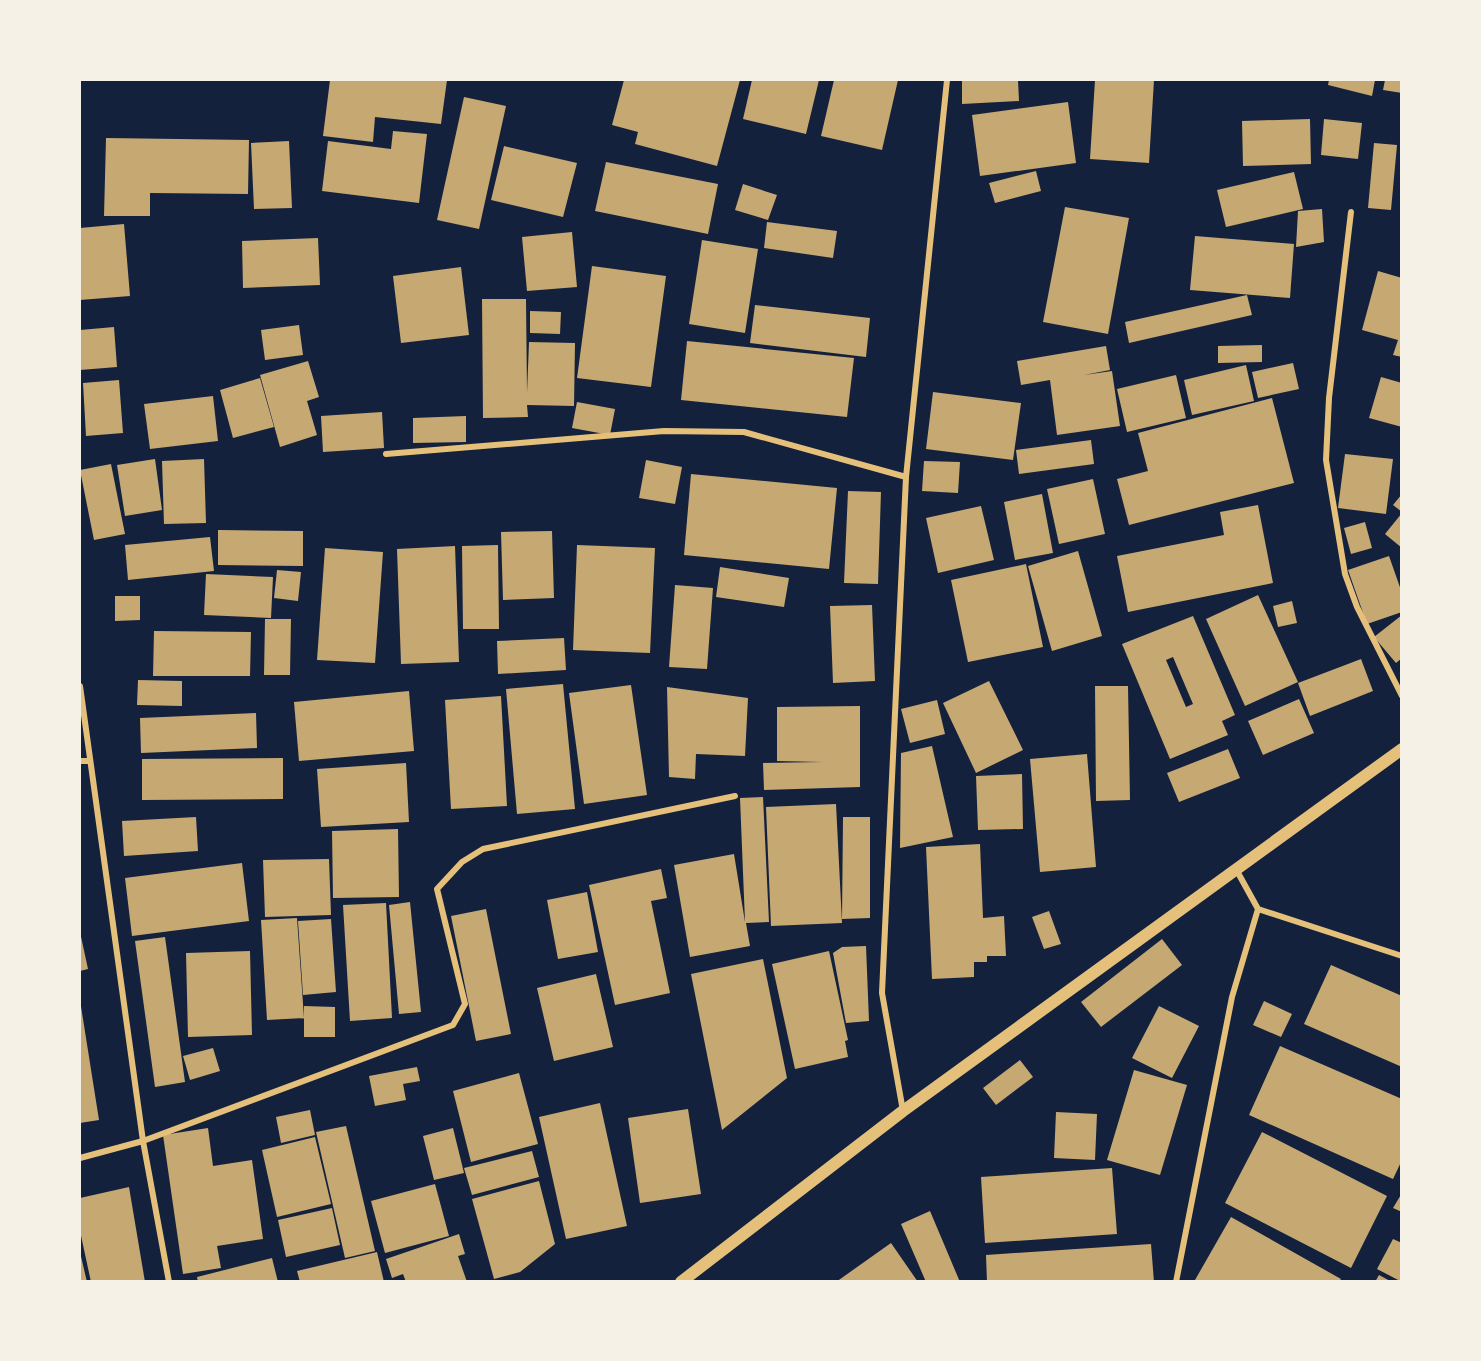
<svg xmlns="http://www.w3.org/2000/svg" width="1481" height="1361" viewBox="0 0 1481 1361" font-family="'Noto Sans',sans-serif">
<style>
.building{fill:#c6a872;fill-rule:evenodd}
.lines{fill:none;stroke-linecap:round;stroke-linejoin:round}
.minor{stroke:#e5c07b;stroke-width:6}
.secondary{stroke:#e5c07b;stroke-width:12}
</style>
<rect width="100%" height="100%" fill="#14213d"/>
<path class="building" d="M330,80H447L441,124L375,117L373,142L323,136Z
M624,80H740L717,166L635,144L638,132L612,125Z
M752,80H819L806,134L743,119Z
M834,80H898L882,150L821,136Z
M962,80H1018L1019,101L962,104Z
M1095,80H1154L1149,163L1090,159Z
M1329,80H1375L1372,96L1328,85Z
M1385,80H1402V93L1383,90Z
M464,97L506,106L479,229L437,220Z
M1068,102L1076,163L980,176L972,115Z
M1310,119L1311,164L1243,166L1242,121Z
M1324,119L1362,123L1358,159L1321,155Z
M393,131L427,134L419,203L322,191L328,141L391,149Z
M106,138L249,140L248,194L150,193V216H104Z
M289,141L292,208L254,209L251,143Z
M1374,143L1397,145L1391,210L1368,208Z
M504,146L577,163L563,217L491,200Z
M606,162L718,184L708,234L595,211Z
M1036,171L1041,191L995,203L989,183Z
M1294,172L1303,209L1226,227L1217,190Z
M743,184L777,195L768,220L735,210Z
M1065,207L1129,218L1108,334L1043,322Z
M1322,209L1324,242L1296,247L1298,211Z
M767,222L837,231L833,258L764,248Z
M124,224L130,296L80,300V228Z
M572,232L577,287L527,291L522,237Z
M1195,236L1294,244L1290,298L1190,290Z
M318,238L320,285L243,288L242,241Z
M702,240L758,249L745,333L689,324Z
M592,266L666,276L651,387L577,378Z
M461,267L469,335L401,343L393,276Z
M1378,271L1402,278V357L1393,355L1398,340L1362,330Z
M1247,295L1252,315L1129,343L1125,322Z
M482,299H526L527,393L529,342L575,343L574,406L527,405L528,417L483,418Z
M755,305L870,318L866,357L750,343Z
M530,311L561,312L560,334L530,333Z
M299,325L303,355L265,360L261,330Z
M114,327L117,367L80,370V330Z
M687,341L854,358L847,417L681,400Z
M1262,345V362L1218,363V346Z
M1106,346L1110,370L1084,375L1112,371L1120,426L1057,435L1050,380L1021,385L1017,361Z
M308,361L319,397L307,401L317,435L280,447L260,375Z
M1293,363L1299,389L1258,398L1252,372Z
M1246,365L1254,401L1192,415L1184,380Z
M1176,375L1186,418L1127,432L1117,389Z
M1381,377L1402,383V427L1369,418Z
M260,378L274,427L233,438L220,390Z
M119,380L123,433L86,436L83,383Z
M933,392L1021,403L1013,460L926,449Z
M213,396L218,441L150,449L144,404Z
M1272,398L1294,483L1129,525L1117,479L1148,471L1138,433Z
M577,402L615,409L610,435L572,428Z
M382,412L384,448L323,452L321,416Z
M466,416V442L413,443V418Z
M1091,440L1094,464L1019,474L1016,450Z
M1345,454L1393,459L1386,514L1338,508Z
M155,459L162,510L125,516L117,465Z
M204,459L206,523L164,524L162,461Z
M646,460L682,467L675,504L639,498Z
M924,461L960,462L958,493L922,491Z
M111,464L125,534L94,540L80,470Z
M691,474L837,488L829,569L684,555Z
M1093,479L1105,534L1059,544L1047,489Z
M848,491L881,492L878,584L844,583Z
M1042,494L1053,553L1015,560L1004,502Z
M1402,494V512L1393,505Z
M1258,505L1273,583L1128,612L1117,556L1224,535L1220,512Z
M981,506L994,560L938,573L926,518Z
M1402,513V548L1385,534Z
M1365,522L1372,548L1351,554L1344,528Z
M218,530L303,531V566L218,565Z
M552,531L554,598L503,600L501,532Z
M210,537L214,571L128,580L125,545Z
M498,545L499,629H463L462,546Z
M577,545L655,548L650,653L573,650Z
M455,546L459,662L401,664L397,549Z
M325,548L383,552L375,663L317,660Z
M1078,551L1102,636L1052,651L1028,566Z
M1389,556L1402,593V612L1367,624L1348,570Z
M1026,564L1043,647L968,662L951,580Z
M720,567L789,578L784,607L716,597Z
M277,570L301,572L298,601L274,598Z
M206,574L273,577L271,618L204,615Z
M675,585L713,588L707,669L669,667Z
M1258,595L1298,682L1245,706L1206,619Z
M115,596H140V620L115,621Z
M1292,601L1297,623L1278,627L1273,606Z
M872,605L875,681L833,683L830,606Z
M1402,615V658L1396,663L1374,637Z
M1193,616L1235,715L1222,721L1228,735L1170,759L1122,644ZM1173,657L1193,704L1186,707L1166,660Z
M265,619H291L290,675H264Z
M154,631L251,632L250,676H153Z
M564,638L566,670L498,674L497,641Z
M1361,659L1373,691L1310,716L1298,683Z
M138,680L182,681V706L137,705Z
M989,681L1023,750L976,773L943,703Z
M563,684L575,809L517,814L506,689Z
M631,685L647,795L584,804L569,693Z
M1095,686H1128L1130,800L1096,801Z
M667,687L748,698L745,756L696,754L695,779L669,777Z
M409,691L414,751L299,761L294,702Z
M501,696L507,806L451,809L445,700Z
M1299,699L1314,733L1263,755L1248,721Z
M937,700L945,734L910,743L901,709Z
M860,706V787L764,790L763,763L822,762L777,761V707Z
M256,713L257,748L141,753L140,718Z
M932,746L953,837L900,848L901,753Z
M1228,749L1240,778L1179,802L1167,773Z
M1087,754L1096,867L1040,872L1030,759Z
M283,758V799L142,800V759Z
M406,763L409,822L321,827L317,769Z
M1022,774L1023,829L978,830L976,776Z
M763,797L769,922L746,923L750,946L690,957L674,865L734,854L745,922L740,798Z
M836,804L842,923L771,926L766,807Z
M196,817L198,851L124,856L122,821Z
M843,817H870V918L842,919Z
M398,829L399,897L333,898L332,831Z
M980,844L983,918L1004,916L1006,956H987V962H974V977L932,979L926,847Z
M329,859L331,915L265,917L263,860Z
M242,863L249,921L132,936L125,878Z
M661,869L667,898L651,901L670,993L615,1005L589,885Z
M587,892L598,952L558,959L547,900Z
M410,902L421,1012L399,1014L389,905Z
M386,903L392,1018L350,1021L343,905Z
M486,909L511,1034L476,1041L451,916Z
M1049,911L1061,944L1044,949L1032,917Z
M297,918L304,1018L267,1020L261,920Z
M331,919L336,992L303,995L298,921Z
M80,932L88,969L80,971Z
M165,937L185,1082L155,1087L135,941Z
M1162,939L1182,965L1101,1027L1081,1002Z
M866,946L869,1021L846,1023L833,953L842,947Z
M250,951L252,1035L188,1037L186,953Z
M829,951L848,1040L845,1041L848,1057L795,1069L772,964Z
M763,959L787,1078L722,1130L691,974Z
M1331,965L1402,996V1067L1304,1024Z
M596,974L613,1047L554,1061L537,988Z
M80,1000L99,1120L80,1123Z
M1264,1001L1292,1014L1281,1037L1253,1025Z
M304,1006L335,1007V1037H304Z
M1159,1006L1199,1026L1172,1078L1132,1058Z
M1280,1046L1402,1099V1160L1393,1179L1249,1115Z
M213,1048L220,1071L190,1080L183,1056Z
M1020,1060L1033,1077L996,1105L983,1088Z
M417,1067L420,1081L403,1084L406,1100L375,1106L369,1076Z
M1134,1070L1187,1085L1160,1175L1107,1160Z
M519,1073L538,1144L471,1162L453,1091Z
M600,1103L627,1226L566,1239L539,1117Z
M688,1109L701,1194L640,1203L628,1118Z
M310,1110L315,1135L281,1143L276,1117Z
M1056,1112L1097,1114L1095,1160L1054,1158Z
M346,1126L375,1251L345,1258L316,1132Z
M208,1128L213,1166L252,1160L263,1239L217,1246L221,1268L183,1274L163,1135Z
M453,1128L464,1173L434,1180L423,1136Z
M1262,1132L1387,1196L1351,1268L1225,1203Z
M315,1137L331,1204L277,1217L262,1150Z
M532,1151L539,1177L472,1195L464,1168Z
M1112,1168L1117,1234L985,1243L981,1177Z
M539,1181L555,1244L520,1272L494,1279L472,1199Z
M435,1184L449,1236L385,1253L371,1201Z
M129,1187L145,1282H91L80,1231V1198Z
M1402,1193V1212L1393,1208Z
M332,1208L340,1245L286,1257L278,1220Z
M930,1211L960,1282H926L901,1224Z
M1231,1217L1341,1279L1339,1282L1195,1280Z
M459,1234L465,1254L458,1256L467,1282H406L403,1274L392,1278L386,1259Z
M1393,1239L1402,1243V1282L1377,1269Z
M891,1243L918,1282H836Z
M1151,1244L1154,1282H987L986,1255Z
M80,1252L87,1282H80Z
M377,1252L384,1282H300L297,1271Z
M272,1258L278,1282H198L197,1277Z
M1379,1275L1392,1282H1375Z"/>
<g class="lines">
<path class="minor" d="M1351,212L1329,398L1326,460L1345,574L1357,607L1402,696
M386,454L664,431L744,432L906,477
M80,686L143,1141L169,1282
M80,761H89
M1237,871L1258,909L1402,956
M903,1111L882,993L906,477L947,80
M80,1158L143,1141L453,1025L465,1004L437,889L462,862L483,849L735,796
M1176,1282L1232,997L1258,909"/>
<path class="secondary" d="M681,1282L903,1111L1402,749"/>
</g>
<rect width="1481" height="1361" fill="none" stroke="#f6f1e7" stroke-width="162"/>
</svg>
